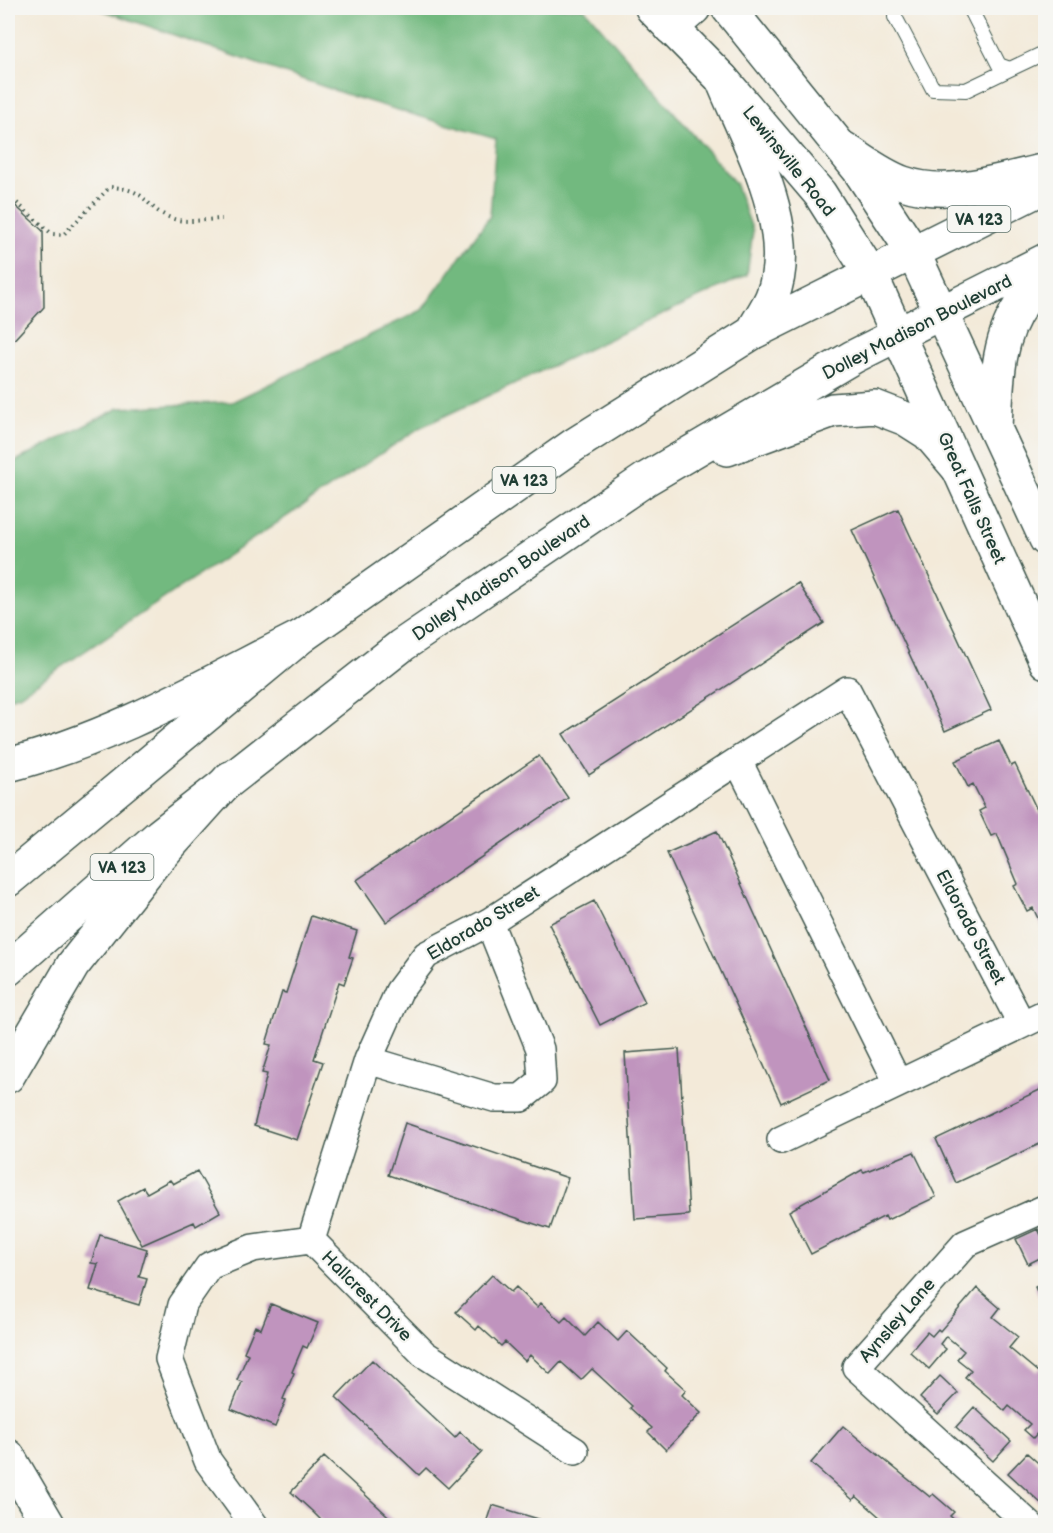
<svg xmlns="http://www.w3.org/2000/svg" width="1053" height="1533" viewBox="0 0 1053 1533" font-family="'Balsamiq Sans',sans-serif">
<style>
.forest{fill:#72b97f;stroke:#487b5a;stroke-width:1.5}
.building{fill:#c094be}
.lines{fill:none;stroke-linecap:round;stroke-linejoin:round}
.service-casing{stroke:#3f574d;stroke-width:16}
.minor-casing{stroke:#3f574d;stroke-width:30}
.tertiary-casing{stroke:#3f574d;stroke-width:36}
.secondary-casing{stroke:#3f574d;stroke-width:36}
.primary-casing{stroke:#3f574d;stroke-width:36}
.motorway-casing{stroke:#3f574d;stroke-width:36}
.path{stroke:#3f574d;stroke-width:4;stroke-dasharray:1.5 4.5;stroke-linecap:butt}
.service{stroke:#fff;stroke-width:14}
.minor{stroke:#fff;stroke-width:27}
.tertiary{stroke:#fff;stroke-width:33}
.secondary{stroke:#fff;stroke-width:33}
.primary{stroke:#fff;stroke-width:33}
.motorway{stroke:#fff;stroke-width:33}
.labels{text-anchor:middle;stroke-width:4.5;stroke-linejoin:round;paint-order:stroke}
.shield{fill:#f6f6f2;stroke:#60746d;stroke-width:1.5}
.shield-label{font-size:16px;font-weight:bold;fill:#1f3d34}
.street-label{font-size:18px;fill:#1f3d34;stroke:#f6f6f2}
</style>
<rect width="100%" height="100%" fill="#f6f6f2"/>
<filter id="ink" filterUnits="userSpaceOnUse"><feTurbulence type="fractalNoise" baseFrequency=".0167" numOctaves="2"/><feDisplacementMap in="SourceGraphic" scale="12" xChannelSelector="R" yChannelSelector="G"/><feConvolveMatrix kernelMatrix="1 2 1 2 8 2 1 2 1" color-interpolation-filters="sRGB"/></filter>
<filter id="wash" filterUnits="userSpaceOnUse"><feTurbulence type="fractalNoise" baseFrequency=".008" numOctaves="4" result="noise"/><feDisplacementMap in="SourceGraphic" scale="24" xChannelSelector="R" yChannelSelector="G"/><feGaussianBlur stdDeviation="1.35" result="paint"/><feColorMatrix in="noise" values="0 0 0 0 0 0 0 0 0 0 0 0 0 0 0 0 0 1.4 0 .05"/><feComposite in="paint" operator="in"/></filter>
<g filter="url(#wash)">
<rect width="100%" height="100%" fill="#f3ead9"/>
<path class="forest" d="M96,8H584L735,183L753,231L747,275L421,427L19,695L8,698V465L119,408L232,402L422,310L490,216L496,139L351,96Z"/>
<g id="blocks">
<path class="building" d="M8,199L43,231L44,307L8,346Z
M898,509L991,710L945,731L852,530Z
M798,583L824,623L589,775L563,734Z
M999,741L1011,766L1015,764L1039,814L1044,812L1046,815V947L1040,936L1045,933L1033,908L1027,911L1014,886L1018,884L997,834L991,836L979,811L985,808L973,784L968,787L955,761Z
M539,756L568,798L386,922L357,880Z
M717,831L830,1080L781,1103L667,853Z
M594,901L645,1002L600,1025L549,924Z
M311,916L357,931L349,957L353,958L344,984L339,982L314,1059L323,1062L297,1140L254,1126L267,1074L262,1073L271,1045L266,1044L282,992L286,993Z
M679,1049L689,1215L635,1219L625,1053Z
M1046,1087V1141L956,1183L936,1139Z
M405,1123L568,1178L550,1229L388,1175Z
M914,1152L936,1197L887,1220L885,1216L811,1254L789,1211L862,1170L864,1172Z
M197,1171L220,1212L196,1226L194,1222L142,1245L118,1201L143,1187L147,1193L170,1180L173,1184Z
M1038,1229L1046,1245V1255L1028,1264L1016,1239Z
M100,1235L147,1249L139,1277L147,1279L139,1305L90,1290L98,1264L91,1263Z
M492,1275L511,1292L516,1287L537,1307L541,1303L561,1322L566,1317L585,1336L598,1322L618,1341L627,1331L667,1368L665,1371L686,1390L682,1395L701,1413L666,1450L648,1432L652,1428L630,1408L632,1406L592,1369L581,1380L561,1362L550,1374L530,1355L525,1361L505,1342L501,1346L479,1326L476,1330L456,1312Z
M1046,1282V1311L1035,1287Z
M977,1288L1000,1308L993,1317L1018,1337L1009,1348L1038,1372L1041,1368L1046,1372V1434L1040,1430L1033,1438L1024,1430L1030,1424L1009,1406L1005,1411L965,1377L971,1370L957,1359L964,1351L946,1336L940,1344L946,1349L929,1369L910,1352L927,1332L932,1336L938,1329L940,1331Z
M271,1304L318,1323L307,1348L303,1346L292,1372L294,1373L283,1399L286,1400L275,1427L231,1409L242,1382L237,1380L248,1354L244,1352L255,1326L261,1329Z
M372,1360L455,1438L460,1432L482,1452L448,1488L426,1468L419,1475L336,1397Z
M940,1376L958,1393L938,1414L920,1398Z
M974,1407L1011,1441L993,1461L956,1427Z
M843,1426L930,1497L933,1494L954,1512L950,1516L961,1526H890L856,1496L853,1500L811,1463Z
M1027,1453L1046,1470L1044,1506L1008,1473Z
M324,1457L345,1476L399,1526H327L312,1511L291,1492Z
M492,1505L545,1521L556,1526H485Z"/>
</g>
</g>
<g filter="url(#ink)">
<use href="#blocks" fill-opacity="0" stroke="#3f574d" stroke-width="1.5"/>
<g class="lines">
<g class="service-casing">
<path id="service" d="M896,8L895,17L933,89L966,90L1010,69
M970,8L999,65L1010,69L1046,52"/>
</g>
<g class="minor-casing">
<path id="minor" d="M738,761L898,1083
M368,1060L494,1098H521L542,1081L540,1049L489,922
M781,1140L1046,1013
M311,1240L368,1060L399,991L426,955L489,922L847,690L1021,1023
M311,1240L424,1354L575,1451
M255,1526L208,1461L169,1359L182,1305L209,1266L253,1248L311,1240
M1031,1526L856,1367L965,1244L1046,1208"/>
</g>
<g class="tertiary-casing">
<path id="tertiary" d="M671,28L694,8"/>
</g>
<g class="secondary-casing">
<path id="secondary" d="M652,8L722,79L820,194L870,273L1046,662
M728,8L859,170L913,252L1046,539"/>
</g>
<g class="primary-casing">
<path id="primary" d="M722,79C747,141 799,230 772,297C767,309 758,321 752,333
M843,148C862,160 882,176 903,183C949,199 1000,180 1046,170
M995,429C997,386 996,338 1023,302C1029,293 1038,285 1046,278
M727,449L833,410L875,407L906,419L928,433L957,467
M8,880L302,636L574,445L752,333L1046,186
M8,969L160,835L401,646L646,479L853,357L1046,260"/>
</g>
<g class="motorway-casing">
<path id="motorway" d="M8,765C112,739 206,684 302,636
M8,1076L73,965L153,864L230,778
M8,1456L49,1526"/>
</g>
<path class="path" d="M8,195L52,234L63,235L110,187C150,189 142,207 171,218C185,224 207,219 222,219"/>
<use href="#service" class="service"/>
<use href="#minor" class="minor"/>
<use href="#tertiary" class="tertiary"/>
<use href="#secondary" class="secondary"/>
<use href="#primary" class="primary"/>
<use href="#motorway" class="motorway"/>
</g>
</g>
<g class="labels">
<g class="shield">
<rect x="947.5" y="206" width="63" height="26" rx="4.5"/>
<rect x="492.5" y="467" width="63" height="26" rx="4.5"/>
<rect x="90.5" y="854" width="63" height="26" rx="4.5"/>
</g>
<g class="shield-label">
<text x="979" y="225">VA 123</text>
<text x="524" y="486">VA 123</text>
<text x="122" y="873">VA 123</text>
</g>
<g class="street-label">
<text transform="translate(789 161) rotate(51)" y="6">Lewinsville Road</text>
<text transform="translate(917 327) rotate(-27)" y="6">Dolley Madison Boulevard</text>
<text transform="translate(972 498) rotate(66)" y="6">Great Falls Street</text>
<text transform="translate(501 578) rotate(-34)" y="6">Dolley Madison Boulevard</text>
<text transform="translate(483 923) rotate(-31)" y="6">Eldorado Street</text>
<text transform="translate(971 927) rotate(62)" y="6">Eldorado Street</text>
<text transform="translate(367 1296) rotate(45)" y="6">Hallcrest Drive</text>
<text transform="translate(897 1320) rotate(-49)" y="6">Aynsley Lane</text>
</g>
</g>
<rect width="1053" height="1533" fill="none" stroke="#f6f6f2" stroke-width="30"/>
</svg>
